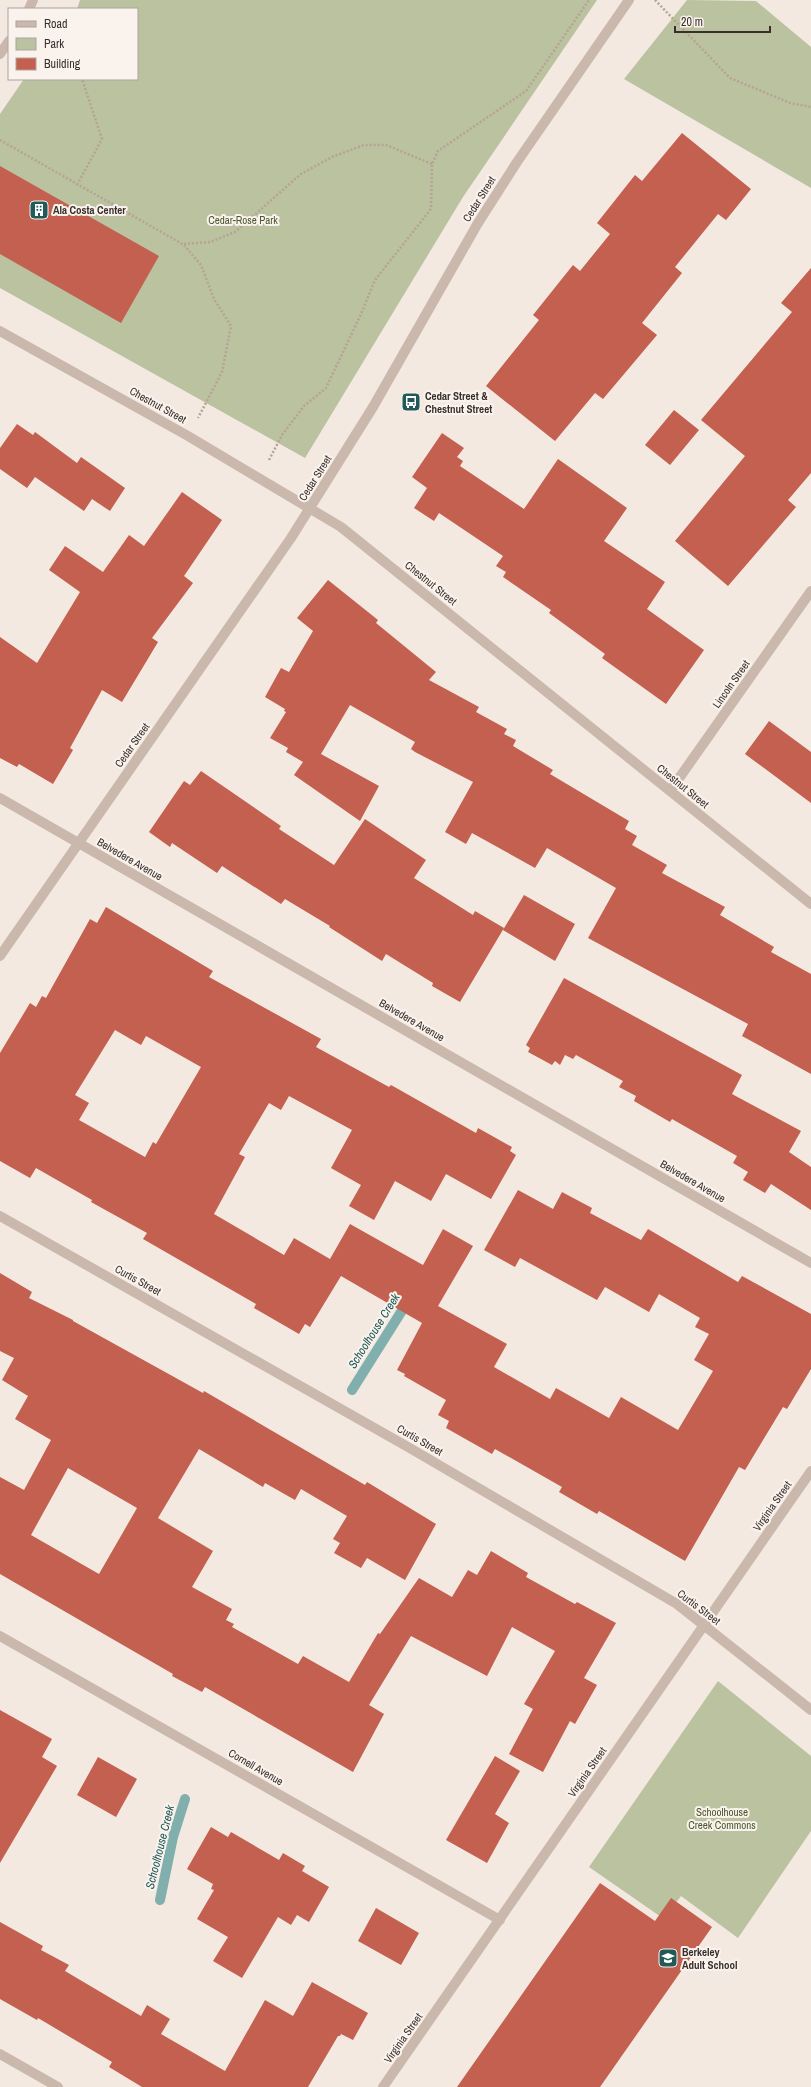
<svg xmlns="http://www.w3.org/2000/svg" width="811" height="2087" viewBox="0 0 811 2087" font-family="'Archivo Narrow',sans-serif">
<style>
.green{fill:#bac2a0}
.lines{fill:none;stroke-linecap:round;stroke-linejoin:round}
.stream{stroke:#80afad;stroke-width:10}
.building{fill:#c3604f;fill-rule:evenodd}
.path{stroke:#b7a296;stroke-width:2.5;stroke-dasharray:2 2;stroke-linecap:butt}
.minor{stroke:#cbb8ac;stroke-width:10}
.labels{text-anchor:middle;stroke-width:4;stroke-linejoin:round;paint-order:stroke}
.street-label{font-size:11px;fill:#392e2b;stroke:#faf3ed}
.poi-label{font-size:11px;font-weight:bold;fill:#392e2b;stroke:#faf3ed;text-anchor:start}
.park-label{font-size:11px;fill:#4c572f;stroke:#faf3ed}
.water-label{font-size:12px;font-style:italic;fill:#215a59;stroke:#faf3ed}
</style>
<rect width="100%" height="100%" fill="#f3e9e1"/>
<path class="green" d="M80,0H597L463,197L305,458L0,288V114L24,79H137V9H77Z
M687,0L756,1L811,47V188L624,79Z
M718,1681L811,1756V1831L738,1938L681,1896L664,1919L589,1867Z"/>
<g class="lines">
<path class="stream" d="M352,1390L408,1301
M160,1900L173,1837L185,1799"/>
</g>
<path class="building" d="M682,133L751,189L726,220L718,214L675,267L682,273L642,323L657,335L603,399L595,393L555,441L486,386L539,320L533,315L573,265L580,271L610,234L597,223L635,175L642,181Z
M0,166L159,256L121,323L0,254Z
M811,268V473L788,500L796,507L728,586L675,541L745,456L701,420L792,312L781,303Z
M674,410L699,430L670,465L645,445Z
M17,424L33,435L35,432L77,463L81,457L125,488L110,511L92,499L84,511L35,477L27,488L0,469V448Z
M442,433L464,448L457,457L463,461L460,466L524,509L558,459L627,508L604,541L665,582L647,609L704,650L666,704L602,658L605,654L549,613L551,610L503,577L506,572L496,566L503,556L439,513L434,521L414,508L427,488L412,477Z
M182,492L222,520L184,576L193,583L152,638L158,642L122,702L102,690L70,748L73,750L53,784L19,764L17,767L0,758V637L37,663L80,592L49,570L65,546L103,572L129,535L144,546Z
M328,580L378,620L376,623L436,672L429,680L479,707L476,712L507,729L504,734L516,740L513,746L553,770L550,774L629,821L625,829L637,836L632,845L667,865L662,873L725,907L720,915L774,947L771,952L811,974V1074L742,1036L748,1024L588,938L616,888L547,848L535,868L472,833L466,844L445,832L473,782L415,752L411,749L415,742L350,705L321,754L379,786L360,821L294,775L303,762L286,752L288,748L270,738L286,712L284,711L285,709L265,697L281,668L289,672L313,631L297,618Z
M769,721L811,752V803L745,754Z
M201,771L281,826L279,829L334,865L365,819L426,860L414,878L473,915L475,911L504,928L460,1002L432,986L433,983L386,954L382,961L329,927L330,926L285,899L281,904L222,866L217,873L172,843L170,847L149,832L184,781L190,785Z
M524,895L575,924L555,961L503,930Z
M106,907L213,971L209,977L321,1039L316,1047L389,1087L391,1085L476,1133L478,1128L512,1147L510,1151L516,1155L491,1199L446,1174L431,1201L395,1181L374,1220L349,1206L361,1185L331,1168L352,1130L289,1096L281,1110L269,1103L239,1154L245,1157L214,1214L284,1255L294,1238L330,1259L350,1224L423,1265L443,1229L473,1246L438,1306L507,1344L494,1367L550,1399L556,1388L609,1418L621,1397L678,1430L713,1371L694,1360L709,1334L695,1327L700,1318L659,1294L649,1312L605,1287L597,1300L520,1258L515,1267L484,1250L518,1190L553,1209L562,1192L592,1208L590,1213L641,1240L648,1229L738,1282L742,1276L811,1314V1369L787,1409L783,1407L745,1470L739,1467L685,1561L599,1511L597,1514L559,1492L562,1487L495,1449L492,1454L446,1428L449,1421L438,1415L446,1400L404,1376L405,1374L397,1370L422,1323L341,1276L310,1327L305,1324L299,1334L254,1308L256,1304L143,1239L147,1233L91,1202L92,1200L36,1168L30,1178L0,1161V1053L30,1003L36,1007L42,996L46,998L90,919L97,923ZM115,1030L141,1045L146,1036L201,1067L156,1144L153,1142L145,1157L79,1120L89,1103L75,1095Z
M564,978L742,1075L732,1094L801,1131L789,1152L811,1167V1210L771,1184L765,1193L743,1180L748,1172L733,1163L737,1156L672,1119L670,1122L634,1101L636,1096L619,1087L623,1081L576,1055L573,1059L565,1055L560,1065L555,1061L552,1065L528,1052L530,1048L526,1045Z
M0,1273L32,1292L29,1298L73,1320V1321L203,1393L204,1391L365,1485L367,1482L436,1524L405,1580L367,1558L361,1568L334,1553L340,1543L333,1539L347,1516L301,1489L295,1500L265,1483L263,1487L199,1449L158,1518L213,1551L192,1587L232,1609L226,1620L234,1624L232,1627L298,1664L303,1656L349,1682L378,1633L380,1634L419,1578L452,1597L468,1570L477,1575L491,1551L528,1573L526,1577L575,1604L577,1602L616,1623L584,1678L597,1685L575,1724L570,1721L543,1772L509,1754L533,1709L524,1704L555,1651L512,1627L487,1676L411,1636L369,1705L384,1714L353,1772L205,1687L202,1692L172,1676L173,1674L0,1574V1477L24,1490L51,1440L15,1419L28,1396L2,1380L14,1358L0,1351ZM68,1468L137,1508L99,1574L31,1535Z
M0,1710L52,1739L42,1757L57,1766L0,1863Z
M495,1756L520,1771L495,1814L509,1823L487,1863L446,1840Z
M98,1757L137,1779L116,1817L77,1795Z
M211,1827L228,1837L231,1832L279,1860L283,1853L305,1866L302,1871L329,1887L309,1922L297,1915L291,1925L278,1917L242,1978L213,1961L228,1937L197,1919L214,1890L211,1889L213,1884L187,1869Z
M600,1883L655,1921L671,1898L712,1927L600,2087H457Z
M376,1908L419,1933L401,1965L358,1941Z
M0,1922L43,1946L41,1950L69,1965L65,1971L141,2016L147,2005L170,2019L161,2034L225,2071L265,2000L293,2016L312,1982L368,2013L353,2040L341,2034L340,2036H338L308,2087H142L109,2067L112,2062L38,2018L37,2020L0,1999Z"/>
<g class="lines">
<path class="path" d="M655,0L730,78L790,103L811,107
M0,140L184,245L201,265L214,299L231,326L222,372L198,418
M77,185L102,139L82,79
M184,244L210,242L235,232L301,174L332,157L364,145H386L432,164
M269,460L282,435L304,406L326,388L361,314L375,280L431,209L432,164L438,151L526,91L589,0"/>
<path class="minor" d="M29,9L33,0
M0,54L9,41
M0,331L188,436L341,527L811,904
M670,791L811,591
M0,798L811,1263
M0,956L291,538L373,407L478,223L517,162L629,0
M0,1216L408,1447L677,1604L811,1710
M0,1636L500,1920
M0,2054L58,2087
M383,2087L811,1471"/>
</g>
<defs>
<g id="building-square" transform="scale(1)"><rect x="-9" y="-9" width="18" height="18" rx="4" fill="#215a59" stroke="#faf3ed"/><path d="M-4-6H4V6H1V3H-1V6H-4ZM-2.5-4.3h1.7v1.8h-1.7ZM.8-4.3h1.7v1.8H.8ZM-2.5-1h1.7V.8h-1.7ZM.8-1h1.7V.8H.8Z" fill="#fff"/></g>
<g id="bus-square" transform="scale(1)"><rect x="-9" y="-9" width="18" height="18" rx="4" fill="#215a59" stroke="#faf3ed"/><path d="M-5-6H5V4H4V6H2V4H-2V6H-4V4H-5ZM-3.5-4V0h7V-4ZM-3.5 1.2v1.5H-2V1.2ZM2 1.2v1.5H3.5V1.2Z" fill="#fff"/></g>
<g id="university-square" transform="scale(1)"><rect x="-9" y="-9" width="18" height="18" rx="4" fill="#215a59" stroke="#faf3ed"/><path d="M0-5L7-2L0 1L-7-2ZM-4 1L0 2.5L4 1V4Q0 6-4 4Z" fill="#fff"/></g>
</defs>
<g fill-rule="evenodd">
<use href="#building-square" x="39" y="210"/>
<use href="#bus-square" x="411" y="402"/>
<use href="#university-square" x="668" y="1958"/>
</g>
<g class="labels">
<g class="street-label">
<text transform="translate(479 199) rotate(-58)" y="4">Cedar Street</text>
<text transform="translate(158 405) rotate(29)" y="4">Chestnut Street</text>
<text transform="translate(315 478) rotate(-58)" y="4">Cedar Street</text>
<text transform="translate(431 583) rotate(39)" y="4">Chestnut Street</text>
<text transform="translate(731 684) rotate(-55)" y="4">Lincoln Street</text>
<text transform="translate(132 745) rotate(-55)" y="4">Cedar Street</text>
<text transform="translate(683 786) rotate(39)" y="4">Chestnut Street</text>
<text transform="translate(130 859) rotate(30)" y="4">Belvedere Avenue</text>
<text transform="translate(412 1020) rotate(30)" y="4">Belvedere Avenue</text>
<text transform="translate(693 1181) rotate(30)" y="4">Belvedere Avenue</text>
<text transform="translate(138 1280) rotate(29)" y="4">Curtis Street</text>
<text transform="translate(420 1440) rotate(30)" y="4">Curtis Street</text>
<text transform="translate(772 1506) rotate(-55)" y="4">Virginia Street</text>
<text transform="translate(699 1607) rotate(37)" y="4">Curtis Street</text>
<text transform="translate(256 1767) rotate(30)" y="4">Cornell Avenue</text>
<text transform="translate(587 1772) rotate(-55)" y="4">Virginia Street</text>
<text transform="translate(403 2038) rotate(-55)" y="4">Virginia Street</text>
</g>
<g class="poi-label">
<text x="53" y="214">Ala Costa Center</text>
<text x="425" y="400">Cedar Street &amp;<tspan x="425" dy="13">Chestnut Street</tspan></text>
<text x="682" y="1956">Berkeley<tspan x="682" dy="13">Adult School</tspan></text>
</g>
<g class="park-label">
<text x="243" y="224">Cedar-Rose Park</text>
<text x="722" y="1816">Schoolhouse<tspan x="722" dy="13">Creek Commons</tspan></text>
</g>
<g class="water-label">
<text transform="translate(374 1331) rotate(-58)" y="4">Schoolhouse Creek</text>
<text transform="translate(160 1847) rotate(-76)" y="4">Schoolhouse Creek</text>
</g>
</g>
<rect x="8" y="8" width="130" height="72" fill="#faf3ed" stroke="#ada49f"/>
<rect x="16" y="21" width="20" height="6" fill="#cbb8ac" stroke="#ada49f"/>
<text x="44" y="28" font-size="12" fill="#392e2b">Road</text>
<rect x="16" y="38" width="20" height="12" fill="#bac2a0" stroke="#ada49f"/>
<text x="44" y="48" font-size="12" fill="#392e2b">Park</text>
<rect x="16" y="58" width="20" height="12" fill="#c3604f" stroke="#ada49f"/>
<text x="44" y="68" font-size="12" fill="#392e2b">Building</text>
<path d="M675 26v6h95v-6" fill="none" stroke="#392e2b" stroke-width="2"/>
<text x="681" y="26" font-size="12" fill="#392e2b" stroke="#faf3ed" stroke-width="3" paint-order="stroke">20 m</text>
</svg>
